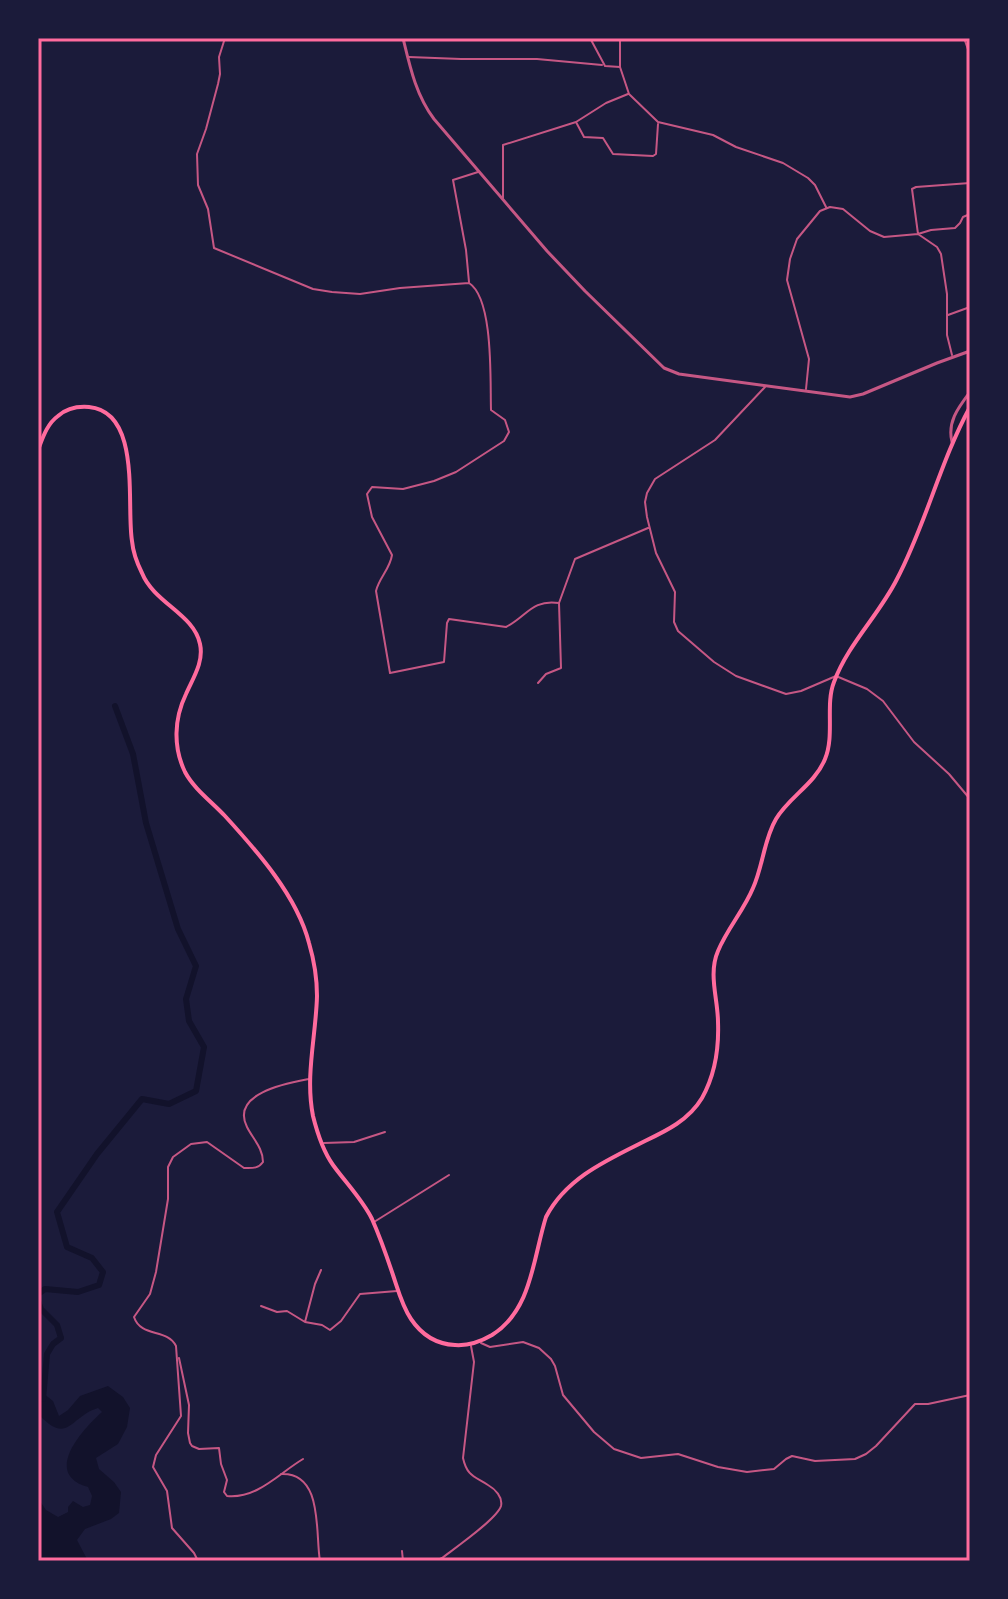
<svg xmlns="http://www.w3.org/2000/svg" width="1008" height="1599" viewBox="0 0 1008 1599" font-family="'Golos Text',sans-serif">
<style>
.water{fill:#12122b}
.lines{fill:none;stroke-linecap:round;stroke-linejoin:round}
.river{stroke:#12122b;stroke-width:6}
.minor{stroke:#c65784;stroke-width:2}
.tertiary{stroke:#c65784;stroke-width:3}
.primary{stroke:#ff6b9d;stroke-width:4}
.neatline{fill:none;stroke:#ff6b9d;stroke-width:3}
</style>
<rect width="100%" height="100%" fill="#1b1b3a"/>
<path class="water" d="M108,1386L123,1397L130,1408L127,1427L118,1444L96,1458L99,1469L114,1482L121,1492L119,1513L111,1519L85,1529L77,1540L88,1561H38V1498L46,1510L58,1517L68,1512V1507L73,1501L83,1507L90,1505L92,1496L88,1487C42,1474 82,1430 102,1412L98,1408C69,1417 69,1446 38,1414V1394L43,1393L53,1401L59,1416L68,1410L80,1396Z"/>
<g class="lines">
<path class="river" d="M38,1294L45,1289L78,1292L99,1285L103,1272L92,1258L67,1247L57,1212L97,1154L142,1099L169,1104L196,1091L204,1047L189,1021L186,999L196,966L178,929L146,823L133,754L115,706
M38,1301L41,1309L57,1325L61,1338L53,1344L47,1354L43,1399"/>
<path class="minor" d="M225,38L219,57L220,74L218,84L206,129L197,154L198,185L208,209L214,248L313,289L332,292L360,294L400,288L469,283C494,299 490,382 491,410L505,420L509,432L504,441L456,472L434,481L403,489L372,487L367,494L372,517L392,555C390,569 379,578 376,591L390,673L444,662L447,623L449,619L506,627C527,616 532,599 559,603
M590,38L605,66L620,67L629,94L658,122L713,135L736,147L783,163L808,178L815,185L826,207
M620,38V67
M964,38L970,55
M409,57L461,59H537L602,65
M576,122L584,137L603,138L613,154L653,156L656,154L658,124
M503,198V145L576,122L606,103L628,94
M469,282L466,250L453,180L478,172
M948,315L970,307
M952,355L947,335V294L941,254L937,247L918,234L912,189L916,187L970,183
M765,387L715,440L655,479L647,493L645,502L647,517L656,553L675,592L674,622L678,631L714,662L736,676L786,694L801,691L836,676L867,689L883,701L914,742L949,774L970,799
M806,389L809,359L787,280L790,259L797,239L820,211L830,207L843,209L870,231L884,237L918,234L931,230L955,228L960,223L963,217L970,214
M538,683L546,674L561,668L559,603L575,559L648,528
M324,1143L354,1142L385,1132
M374,1222L449,1175
M261,1306L277,1312L287,1311L305,1322L322,1325L330,1330L341,1321L360,1294L397,1291
M305,1322L315,1284L321,1270
M481,1343L490,1347L523,1342L539,1348L551,1359L555,1366L563,1395L594,1432L614,1449L641,1458L678,1454L718,1467L747,1472L774,1469L786,1459L792,1456L815,1461L855,1459L866,1454L876,1446L915,1404H928L970,1395
M179,1358L189,1405L188,1433L190,1443L192,1446L199,1449L219,1448L221,1464L227,1480L224,1492L227,1496C257,1499 278,1474 303,1459
M281,1474C324,1472 315,1534 320,1561
M402,1551L403,1561
M198,1561L194,1553L172,1528L167,1491L153,1467L156,1455L181,1416L176,1346C167,1328 141,1338 134,1317L150,1294L156,1272L168,1199V1167L173,1157L191,1144L207,1142L244,1168C252,1168 258,1169 263,1162C263,1148 253,1139 247,1127C230,1093 288,1083 309,1079
M436,1561L442,1558C455,1548 497,1519 501,1506C503,1497 495,1489 488,1485C474,1476 467,1476 463,1458L474,1362L471,1346"/>
<path class="tertiary" d="M403,38C410,67 416,95 434,119L547,251L585,291L664,368L679,374L850,397L863,394L937,363L970,351
M952,442C947,422 958,408 970,392"/>
<path class="primary" d="M38,450C43,437 47,424 58,416C67,408 77,406 89,407C142,412 126,505 132,541C133,552 137,563 142,573C154,603 194,614 200,644C204,662 193,678 186,694C174,719 173,747 185,772C194,789 212,802 225,816C257,851 297,896 309,943C314,960 317,978 317,996C316,1036 305,1076 313,1116C317,1132 323,1151 333,1165C346,1183 362,1199 372,1219C380,1237 387,1257 393,1275C398,1290 402,1306 411,1319C421,1334 435,1344 455,1345C469,1346 480,1342 492,1335C532,1310 533,1258 546,1217C566,1178 607,1160 645,1141C666,1131 689,1120 702,1098C715,1075 719,1048 718,1022C718,999 708,974 718,951C727,929 744,910 753,888C763,866 764,839 776,819C789,797 815,784 825,759C835,735 825,705 834,682C848,644 879,615 897,579C926,524 940,462 970,407"/>
</g>
<rect width="1008" height="1599" fill="none" stroke="#1b1b3a" stroke-width="80"/>
<rect x="40" y="40" width="928" height="1519" class="neatline"/>
</svg>
